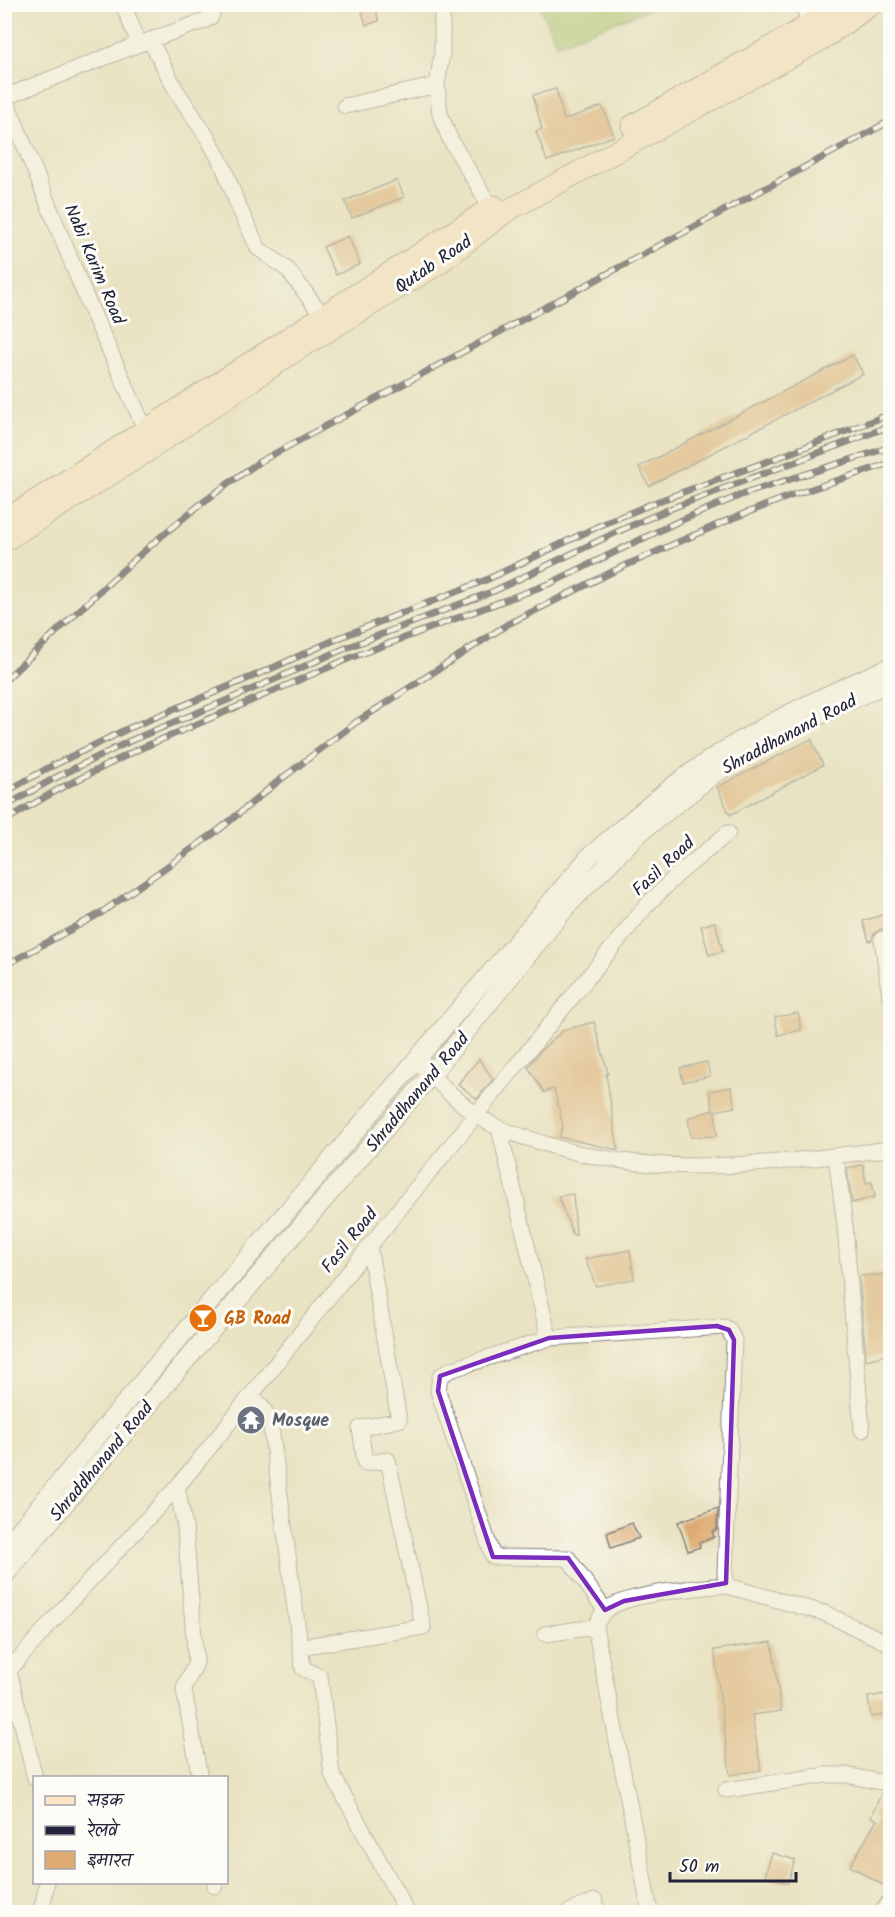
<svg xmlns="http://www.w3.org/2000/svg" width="895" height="1917" viewBox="0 0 895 1917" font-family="Kalam,'Playpen Sans Deva',sans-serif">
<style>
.green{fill:#a1c169;stroke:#627252;stroke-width:1.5}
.building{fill:#dfab73}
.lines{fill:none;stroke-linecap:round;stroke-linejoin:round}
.minor-casing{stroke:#86827f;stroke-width:17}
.tertiary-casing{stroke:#86827f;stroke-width:20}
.secondary-casing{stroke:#86827f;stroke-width:23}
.minor{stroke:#fff;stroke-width:15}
.tertiary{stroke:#fff;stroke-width:18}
.secondary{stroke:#fde5c5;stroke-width:21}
.rail-casing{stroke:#22223b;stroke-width:7}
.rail{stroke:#fdfcf7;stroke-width:4.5;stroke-dasharray:14;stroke-linecap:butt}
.marked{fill:none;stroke:#7b2cbf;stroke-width:4.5;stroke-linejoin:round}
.labels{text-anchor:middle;stroke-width:6;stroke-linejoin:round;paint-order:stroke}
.street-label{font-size:18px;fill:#22223b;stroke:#fdfcf7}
.food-label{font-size:18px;font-weight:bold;fill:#c56008;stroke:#fdfcf7;text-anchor:start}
.worship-label{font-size:18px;font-weight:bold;fill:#5b616d;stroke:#fdfcf7;text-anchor:start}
</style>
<rect width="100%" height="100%" fill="#fdfcf7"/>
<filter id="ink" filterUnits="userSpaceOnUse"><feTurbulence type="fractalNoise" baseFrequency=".0167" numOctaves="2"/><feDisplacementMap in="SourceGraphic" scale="12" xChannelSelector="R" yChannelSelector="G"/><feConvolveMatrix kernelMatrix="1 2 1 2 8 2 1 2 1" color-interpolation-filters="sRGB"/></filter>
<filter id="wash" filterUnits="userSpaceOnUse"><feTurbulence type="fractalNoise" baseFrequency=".008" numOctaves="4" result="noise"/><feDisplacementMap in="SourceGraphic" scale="24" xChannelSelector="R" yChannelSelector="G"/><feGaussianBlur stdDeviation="1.35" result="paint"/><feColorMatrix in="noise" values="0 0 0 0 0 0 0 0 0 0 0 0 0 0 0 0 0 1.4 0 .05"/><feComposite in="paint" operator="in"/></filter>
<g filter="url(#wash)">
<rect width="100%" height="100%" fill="#e9e3c3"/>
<path class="green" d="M539,5H659L557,44Z"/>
<g id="blocks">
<path class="building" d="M360,4H374L379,21L366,25Z
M556,89L564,120L602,106L614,136L547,161L536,131L542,129L533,95Z
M397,180L404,197L352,218L345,201Z
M348,236L360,264L336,275L323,247Z
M853,355L863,374L649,486L639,467Z
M811,739L823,765L730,815L717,787Z
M885,914H891V935L886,930L880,929L873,935L872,940L869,941L863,921Z
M715,922L723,951L709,955L701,926Z
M798,1013L801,1030L778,1035L775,1017Z
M594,1022L608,1073L606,1074L618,1150L559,1137L563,1126L554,1089L544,1092L528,1067L540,1051L564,1030Z
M479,1059L493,1079L477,1099L458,1084Z
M707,1062L710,1076L683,1082L680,1068Z
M731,1087L735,1107L715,1111L717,1136L691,1137L688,1118L713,1110L709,1091Z
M863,1165L866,1183L872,1182L875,1197L852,1203L847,1168Z
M573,1194L576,1235H573L558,1196Z
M630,1250L634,1279L596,1286L585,1259Z
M891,1274V1354L866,1360L859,1276Z
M718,1508L717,1530L712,1531L714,1537L699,1543L700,1547L688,1551L678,1522Z
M632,1523L639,1538L611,1548L607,1533Z
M772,1642L781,1711L752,1715L761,1770L730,1775L714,1650Z
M891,1693V1714L871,1717L868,1697Z
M882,1792L891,1793V1879L886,1887L850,1866L877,1820L871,1817Z
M772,1853L795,1860L788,1883L765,1876Z"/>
</g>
</g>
<g filter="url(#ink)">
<use href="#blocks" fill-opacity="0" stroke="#86827f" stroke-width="1.5"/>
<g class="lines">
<g class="minor-casing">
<path id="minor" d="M123,4L139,44
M442,4V53L437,85L440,114L450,139L491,208
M150,40L176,90L209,140L224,168L237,203L258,248L288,270L323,316
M4,95L87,300L149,438
M5,97L139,44L204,21L211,17L214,4
M345,106L437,85
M882,939L890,997
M416,1060C435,1079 455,1100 477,1115C495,1129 518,1135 539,1142C656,1181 771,1164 890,1149
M499,1128L549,1338
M836,1156L845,1226L862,1430
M250,1396L261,1405L270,1420L303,1668L320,1677L332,1774L407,1912
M177,1487L185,1527L196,1662C193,1673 186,1678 184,1690L200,1778
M605,1610L568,1558L493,1557L438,1391L440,1376L450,1370L549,1338L724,1327L729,1330L734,1340L725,1574L727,1586L824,1613L890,1644
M545,1634L595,1627
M300,1647L423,1627L388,1460L365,1463L360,1428L399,1420L369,1246
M4,1667L9,1671L35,1778
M4,1676L64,1608L177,1487L209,1448L388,1223L647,905L677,875L728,833
M726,1790L827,1775H846L890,1784
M215,1882V1886
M38,1912L43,1904L47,1882
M569,1912L595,1901L598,1912
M650,1912L595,1627C598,1622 601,1614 605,1611C622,1594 701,1587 727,1585"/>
</g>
<g class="tertiary-casing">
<path id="tertiary" d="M803,4L817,34
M4,1549L159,1362L589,857C623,828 655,798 692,772C753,728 822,697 890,667
M4,1576L194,1351L431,1075L568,905L637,835L714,774L776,737L838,706L890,682
M884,1912L890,1903"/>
</g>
<g class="secondary-casing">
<path id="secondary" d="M632,126L811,24L839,4
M4,521L494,206
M4,541L143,454L298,349L438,264L507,211L821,40L872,4"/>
</g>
<use href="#minor" class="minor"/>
<use href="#tertiary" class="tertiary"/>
<use href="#secondary" class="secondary"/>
<g class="rail-casing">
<path id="rail" d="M4,681C87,604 166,523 261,461L890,121
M4,793L48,768L127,729L268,670L341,637L486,580L601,525L656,502L782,456L890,414
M4,807L53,779L132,740L230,699L346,648L494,591L619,531L672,508L890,426
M4,821L59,789L137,750L350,658L551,583L677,522L741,495L890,447
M4,966L101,913L220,829L276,783L355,723L508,624L622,567L733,518L793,495L890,463"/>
</g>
<use href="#rail" class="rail"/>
</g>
</g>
<path d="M0 0H895V1917H0ZM717,1326L729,1330L734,1340L726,1583L624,1601L605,1610L568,1558L493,1557L438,1391L440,1376L549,1338Z" fill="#e9e3c3" fill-opacity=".55" fill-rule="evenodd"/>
<path class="marked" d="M717,1326L729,1330L734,1340L726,1583L624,1601L605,1610L568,1558L493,1557L438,1391L440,1376L549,1338Z"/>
<defs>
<g id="bar-disc" transform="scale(1.5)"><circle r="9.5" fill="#e8710a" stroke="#fdfcf7"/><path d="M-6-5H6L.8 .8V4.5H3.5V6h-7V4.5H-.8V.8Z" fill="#fff"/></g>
<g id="temple-disc" transform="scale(1.5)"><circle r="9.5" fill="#6b7280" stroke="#fdfcf7"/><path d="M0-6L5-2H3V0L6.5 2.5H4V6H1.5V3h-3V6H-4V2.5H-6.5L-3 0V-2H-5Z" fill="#fff"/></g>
</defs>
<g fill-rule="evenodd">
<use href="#bar-disc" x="203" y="1318"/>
<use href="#temple-disc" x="251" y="1420"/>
</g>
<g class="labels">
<g class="street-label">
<text transform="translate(95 264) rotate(67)" y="6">Nabi Karim Road</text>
<text transform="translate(433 264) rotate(-34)" y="6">Qutab Road</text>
<text transform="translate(789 734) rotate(-28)" y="6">Shraddhanand Road</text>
<text transform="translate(663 866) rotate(-43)" y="6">Fasil Road</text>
<text transform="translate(417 1092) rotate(-50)" y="6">Shraddhanand Road</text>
<text transform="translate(349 1240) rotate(-51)" y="6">Fasil Road</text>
<text transform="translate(101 1461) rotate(-50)" y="6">Shraddhanand Road</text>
</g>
<g class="food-label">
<text x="224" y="1324">GB Road</text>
</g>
<g class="worship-label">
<text x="272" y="1426">Mosque</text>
</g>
</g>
<rect width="895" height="1917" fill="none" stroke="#fdfcf7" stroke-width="24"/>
<rect x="33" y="1776" width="195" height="108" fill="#fdfcf7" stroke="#a5a5ac" stroke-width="1.5"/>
<rect x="45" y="1796" width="30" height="9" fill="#fde5c5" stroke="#a5a5ac" stroke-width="1.5"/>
<text x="87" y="1806" font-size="18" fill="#22223b">सड़क</text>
<rect x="45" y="1826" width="30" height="9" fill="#22223b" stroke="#a5a5ac" stroke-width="1.5"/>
<text x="87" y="1836" font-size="18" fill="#22223b">रेलवे</text>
<rect x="45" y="1851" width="30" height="18" fill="#dfab73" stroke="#a5a5ac" stroke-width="1.5"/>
<text x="87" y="1866" font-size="18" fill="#22223b">इमारत</text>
<path d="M670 1872v9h126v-9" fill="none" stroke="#22223b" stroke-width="3"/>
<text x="679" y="1872" font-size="18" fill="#22223b" stroke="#fdfcf7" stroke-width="4.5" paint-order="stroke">50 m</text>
</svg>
